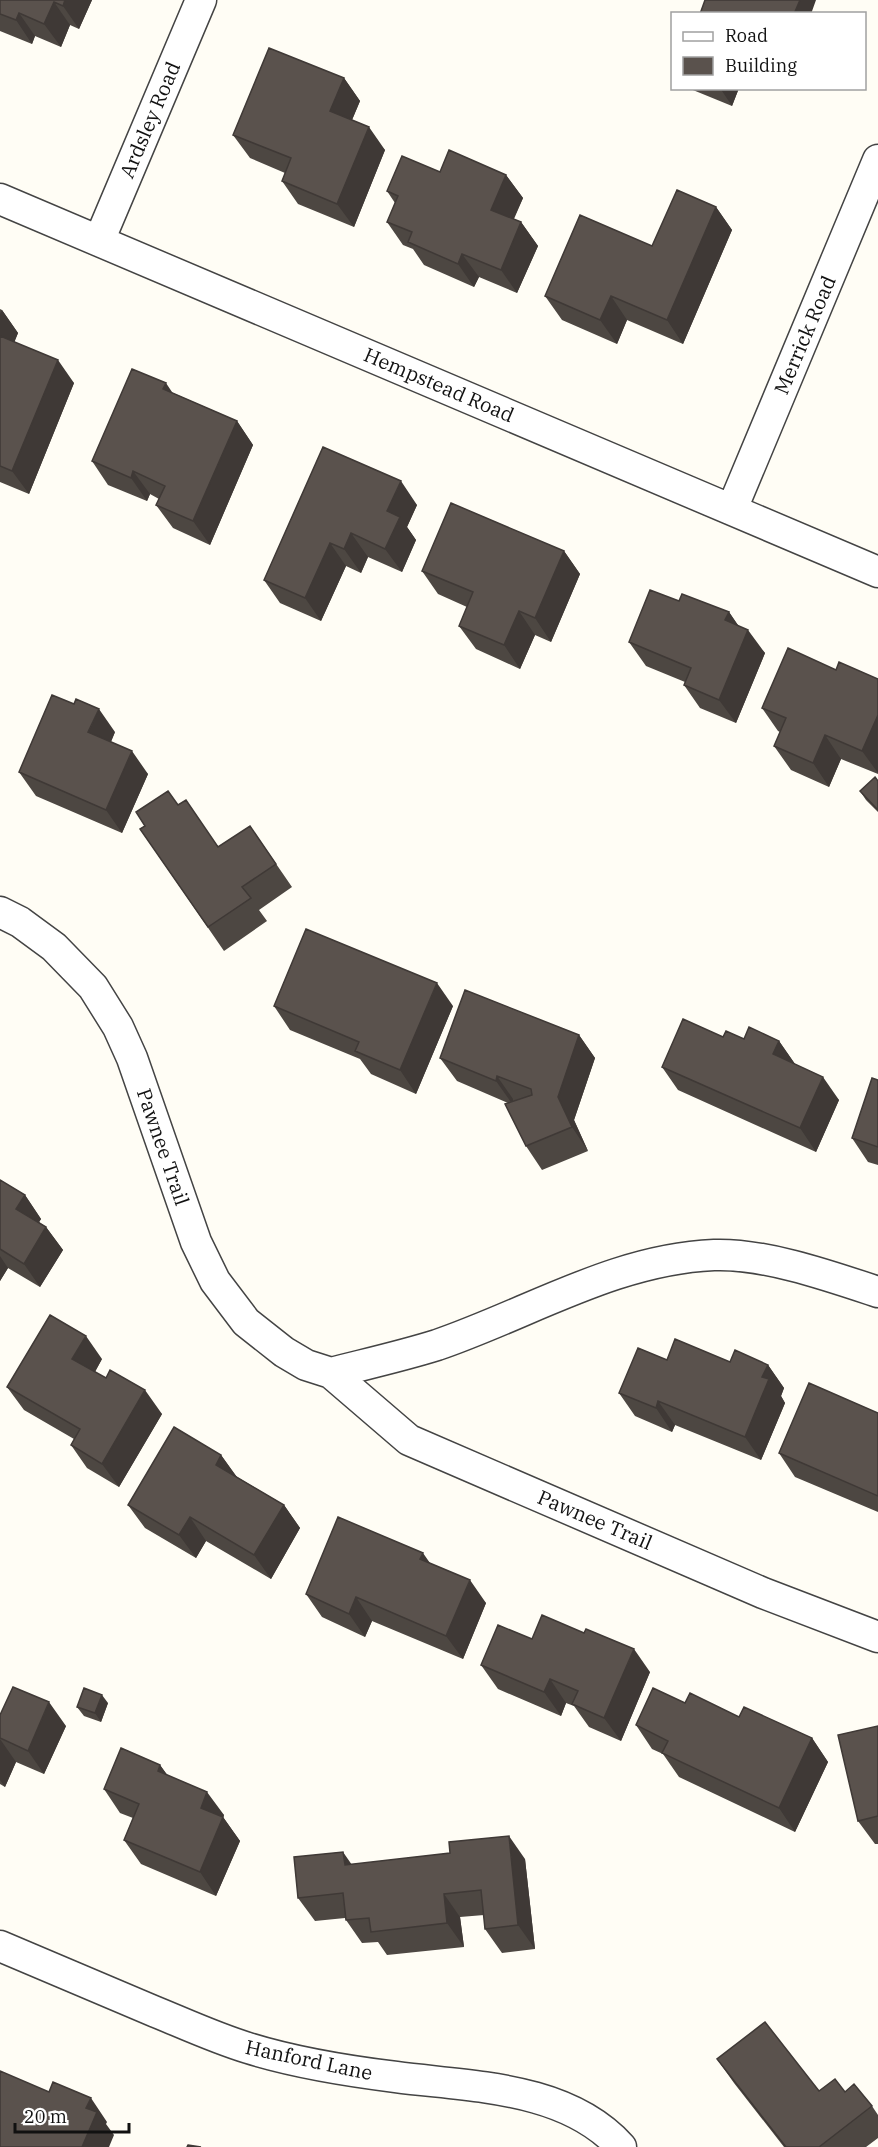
<svg xmlns="http://www.w3.org/2000/svg" width="878" height="2147" viewBox="0 0 878 2147" font-family="'IBM Plex Serif',serif">
<style>
.lines{fill:none;stroke-linecap:round;stroke-linejoin:round}
.minor-casing{stroke:#444;stroke-width:33}
.minor{stroke:#fff;stroke-width:30}
.wall{fill:#4d4742}
.shaded-wall{fill:#3f3936}
.building{fill:#5a524d;stroke:#3f3936;stroke-width:1.5}
.labels{text-anchor:middle;stroke-width:6;stroke-linejoin:round;paint-order:stroke}
.street-label{font-size:20px;fill:#111;stroke:#fff}
</style>
<rect width="100%" height="100%" fill="#fffdf5"/>
<g class="lines">
<g class="minor-casing">
<path id="minor" d="M0,199L878,572
M99,241L201,0
M732,509L878,160
M0,912L20,922L54,947L93,987L118,1027L132,1058L196,1242L215,1281L246,1322L284,1352L306,1365L331,1373L409,1440L763,1593L878,1637
M331,1373C366,1364 402,1356 437,1345C528,1314 615,1259 714,1255C764,1253 830,1276 878,1292
M0,1946C50,1967 101,1989 151,2010C183,2023 215,2038 248,2048C296,2063 347,2071 396,2077C471,2087 566,2086 621,2147"/>
</g>
<use href="#minor" class="minor"/>
</g>
<path class="wall" d="M0,0H92L79,29L70,25L61,47L35,36L32,44L0,31Z
M344,78L360,101L352,120L385,150L354,227L298,204L282,181L285,173L250,158L233,135Z
M688,88H739L732,106Z
M440,172L506,175L523,198L514,219L521,222L538,246L517,293L479,277L474,287L424,265L413,249L403,245L387,222L395,203L387,191Z
M716,207L732,230L683,344L627,320L617,344L562,320L545,296L652,246Z
M0,309L2,310L18,333L14,342L74,383L29,494L0,482Z
M173,393L237,421L253,445L210,545L173,528L156,505L159,499L150,494L147,501L108,485L92,461Z
M323,447L417,505L407,527L416,540L402,572L368,557L361,573L346,566L321,621L280,603L264,580Z
M564,551L580,574L551,642L535,635L520,669L476,649L459,626L467,607L438,594L422,571Z
M679,601L729,612L738,625L765,653L736,723L700,708L684,685L685,682L646,666L629,642Z
M836,670L878,679V774L841,759L829,787L791,770L774,746L780,732L778,731L762,708Z
M115,732L111,742L148,774L122,833L36,796L19,772Z
M878,781V812L866,800L860,791Z
M178,805L219,847L250,826L292,887L259,910L267,921L224,951L140,829Z
M274,1006H453L416,1094L371,1074L360,1059L290,1030Z
M579,1035L595,1058L574,1120L588,1151L542,1170L526,1146L508,1103L457,1081L440,1058Z
M723,1037L779,1041L795,1064L839,1100L816,1152L678,1090L662,1067Z
M878,1080V1165L868,1162L852,1138Z
M0,1180L25,1195L41,1219L39,1222L46,1227L63,1250L40,1287L8,1268L0,1281Z
M102,1359L95,1372L162,1414L119,1487L87,1468L71,1445L74,1439L24,1410L7,1387Z
M667,1360L730,1362L768,1365L784,1388L781,1396L785,1403L761,1460L675,1425L672,1432L635,1416L619,1393Z
M878,1413V1512L795,1477L779,1453Z
M221,1455L237,1477L284,1505L300,1528L271,1579L206,1541L196,1558L145,1528L128,1505Z
M430,1563L486,1603L463,1659L372,1621L365,1637L322,1617L306,1594Z
M532,1639L650,1672L621,1741L589,1727L574,1706L566,1703L561,1716L498,1689L481,1665Z
M108,1703L101,1722L84,1716L77,1707Z
M685,1703L739,1717L812,1738L828,1762L795,1832L679,1777L663,1754L652,1749L636,1725Z
M0,1715L66,1726L44,1774L16,1762L5,1787L0,1784Z
M878,1726V1844H875L858,1821Z
M160,1765L167,1775L224,1815L223,1817L240,1841L216,1896L141,1864L124,1840L133,1818L120,1813L104,1789Z
M525,1859L535,1949L502,1953L485,1929L484,1915L460,1917L464,1947L387,1955L378,1942L362,1943L346,1920L345,1918L315,1921L298,1898L352,1864Z
M717,2059L819,2091L872,2106L878,2115V2138L866,2147H784L734,2083Z"/>
<path class="shaded-wall" d="M65,0H92L79,29L63,6Z
M794,0H816L811,14H794Z
M54,2L70,25L61,47L44,24Z
M19,13L35,36L32,44L16,20Z
M344,78L360,101L346,134L330,111Z
M720,88H739L732,106Z
M369,127L385,150L354,227L337,204Z
M506,175L523,198L507,233L491,210Z
M716,207L732,230L683,344L667,320Z
M521,222L538,246L517,293L501,270Z
M462,254L479,277L474,287L458,264Z
M611,296L627,320L617,344L600,320Z
M2,310L18,333L9,356L0,344V314Z
M58,360L74,383L29,494L12,471Z
M166,383L182,407L163,389Z
M237,421L253,445L210,545L193,521Z
M133,471L150,494L147,501L131,478Z
M401,481L417,505L407,527L416,540L402,572L385,549L387,511Z
M351,533L368,557L361,573L344,549Z
M330,543L346,566L321,621L305,598Z
M564,551L580,574L551,642L535,618Z
M519,611L535,635L520,669L504,645Z
M729,612L745,636L725,620Z
M748,630L765,653L736,723L719,700Z
M99,709L115,732L105,755L88,732Z
M878,715V773L862,751Z
M825,735L841,759L829,787L813,763Z
M132,751L148,774L122,833L106,810Z
M437,983L453,1006L416,1094L400,1070Z
M579,1035L595,1058L574,1120L588,1151L572,1127L558,1097Z
M779,1041L795,1064L773,1054Z
M497,1076L513,1099V1105L496,1081Z
M823,1077L839,1100L816,1152L800,1128Z
M25,1195L41,1219L33,1232L16,1209Z
M46,1227L63,1250L40,1287L24,1264Z
M0,1256L8,1268L0,1281Z
M86,1336L102,1359L89,1382L72,1359Z
M768,1365L784,1388L781,1396L785,1403L761,1460L745,1437L762,1377Z
M145,1390L162,1414L119,1487L102,1464Z
M658,1401L675,1425L672,1432L656,1408Z
M221,1455L238,1479L216,1465Z
M284,1505L300,1528L271,1579L254,1555Z
M190,1517L206,1541L196,1558L179,1535Z
M423,1553L439,1576L420,1559Z
M470,1580L486,1603L463,1659L446,1636Z
M356,1597L372,1621L365,1637L349,1614Z
M634,1649L650,1672L621,1741L604,1718Z
M550,1679L566,1703L561,1716L544,1692Z
M102,1695L108,1703L101,1722L95,1713Z
M49,1702L66,1726L44,1774L28,1751Z
M812,1738L828,1762L795,1832L779,1808Z
M0,1739L16,1762L5,1787L0,1780Z
M160,1765L177,1788L158,1771Z
M207,1792L224,1815L217,1831L201,1808Z
M223,1817L240,1841L216,1896L200,1872Z
M509,1836L525,1859L535,1949L518,1925Z
M343,1852L359,1875L345,1865Z
M444,1894L460,1917L464,1947L447,1923Z
M91,2098L107,2122L106,2124L114,2135L109,2147H82L86,2108Z"/>
<path class="building" d="M0,0H65L63,6L54,2L44,24L19,13L16,20L0,14Z
M705,0H800L794,14H700Z
M269,48L344,78L330,111L369,127L337,204L282,181L291,158L233,135Z
M449,150L506,175L491,210L521,222L501,270L462,254L458,264L408,242L412,232L387,222L398,196L387,191L402,156L440,172Z
M677,190L716,207L667,320L611,296L600,320L545,296L580,215L652,246Z
M0,336L58,360L12,471L0,466Z
M132,369L166,383L163,389L237,421L193,521L156,505L165,486L133,471L131,478L92,461Z
M323,447L401,481L387,511L400,517L385,549L351,533L344,549L330,543L305,598L264,580Z
M451,503L564,551L535,618L519,611L504,645L459,626L473,592L422,571Z
M650,590L679,601L682,594L729,612L725,620L748,630L719,700L684,685L691,668L629,642Z
M788,648L836,670L839,662L878,679V715L862,751L825,735L813,763L774,746L786,718L762,708Z
M52,695L74,704L76,699L99,709L88,732L132,751L106,810L19,772Z
M875,777L878,781V810L860,791Z
M168,791L178,805L186,800L218,847L250,826L276,864L242,887L251,898L208,927L140,829L145,826L136,812Z
M306,929L437,983L400,1070L355,1051L359,1042L274,1006Z
M465,990L579,1035L558,1097L572,1127L526,1146L505,1104L532,1095L531,1089L497,1076L496,1081L440,1058Z
M683,1019L723,1037L726,1031L744,1039L749,1027L779,1041L773,1054L823,1077L800,1128L662,1067Z
M872,1078L878,1080V1147L852,1138Z
M0,1180L25,1195L16,1209L46,1227L24,1264L0,1249Z
M50,1315L86,1336L72,1359L106,1378L110,1370L145,1390L102,1464L71,1445L80,1429L7,1387Z
M675,1339L730,1362L735,1350L768,1365L762,1377L769,1379L745,1437L658,1401L656,1408L619,1393L638,1348L667,1360Z
M809,1383L878,1413V1496L779,1453Z
M174,1427L221,1455L216,1465L284,1505L254,1555L190,1517L179,1535L128,1505Z
M338,1517L423,1553L420,1559L470,1580L446,1636L356,1597L349,1614L306,1594Z
M542,1615L584,1633L586,1629L634,1649L604,1718L572,1704L578,1691L550,1679L544,1692L481,1665L498,1625L532,1639Z
M13,1687L49,1702L28,1751L0,1738V1715Z
M84,1688L102,1695L95,1713L77,1707Z
M653,1688L685,1703L690,1693L739,1717L744,1707L812,1738L779,1808L662,1753L668,1741L636,1725Z
M878,1726V1816L858,1821L838,1735Z
M121,1748L160,1765L158,1771L207,1792L201,1808L223,1817L200,1872L124,1840L139,1804L104,1789Z
M509,1836L518,1925L485,1929L481,1890L444,1894L447,1923L371,1932L369,1918L346,1920L343,1893L298,1898L294,1857L343,1852L345,1865L450,1853L449,1842Z
M765,2022L819,2091L835,2079L845,2092L854,2084L872,2106L819,2147H786L717,2059Z
M0,2071L49,2092L53,2082L91,2098L86,2108L97,2112L82,2147H0Z
M188,2145L201,2147H187Z"/>
<g class="labels">
<g class="street-label">
<text transform="translate(150 120) rotate(-67)" y="7">Ardsley Road</text>
<text transform="translate(805 335) rotate(-67)" y="7">Merrick Road</text>
<text transform="translate(439 385) rotate(23)" y="7">Hempstead Road</text>
<text transform="translate(163 1147) rotate(71)" y="7">Pawnee Trail</text>
<text transform="translate(595 1520) rotate(23)" y="7">Pawnee Trail</text>
<text transform="translate(309 2060) rotate(12)" y="7">Hanford Lane</text>
</g>
</g>
<rect x="671" y="12" width="195" height="78" fill="#ffffff" stroke="#a0a0a0" stroke-width="1.5"/>
<rect x="683" y="32" width="30" height="9" fill="#ffffff" stroke="#a0a0a0" stroke-width="1.5"/>
<text x="725" y="42" font-size="18" fill="#111111">Road</text>
<rect x="683" y="57" width="30" height="18" fill="#5a524d" stroke="#a0a0a0" stroke-width="1.5"/>
<text x="725" y="72" font-size="18" fill="#111111">Building</text>
<path d="M15 2123v9h114v-9" fill="none" stroke="#111111" stroke-width="3"/>
<text x="24" y="2123" font-size="18" fill="#111111" stroke="#ffffff" stroke-width="4.5" paint-order="stroke">20 m</text>
</svg>
